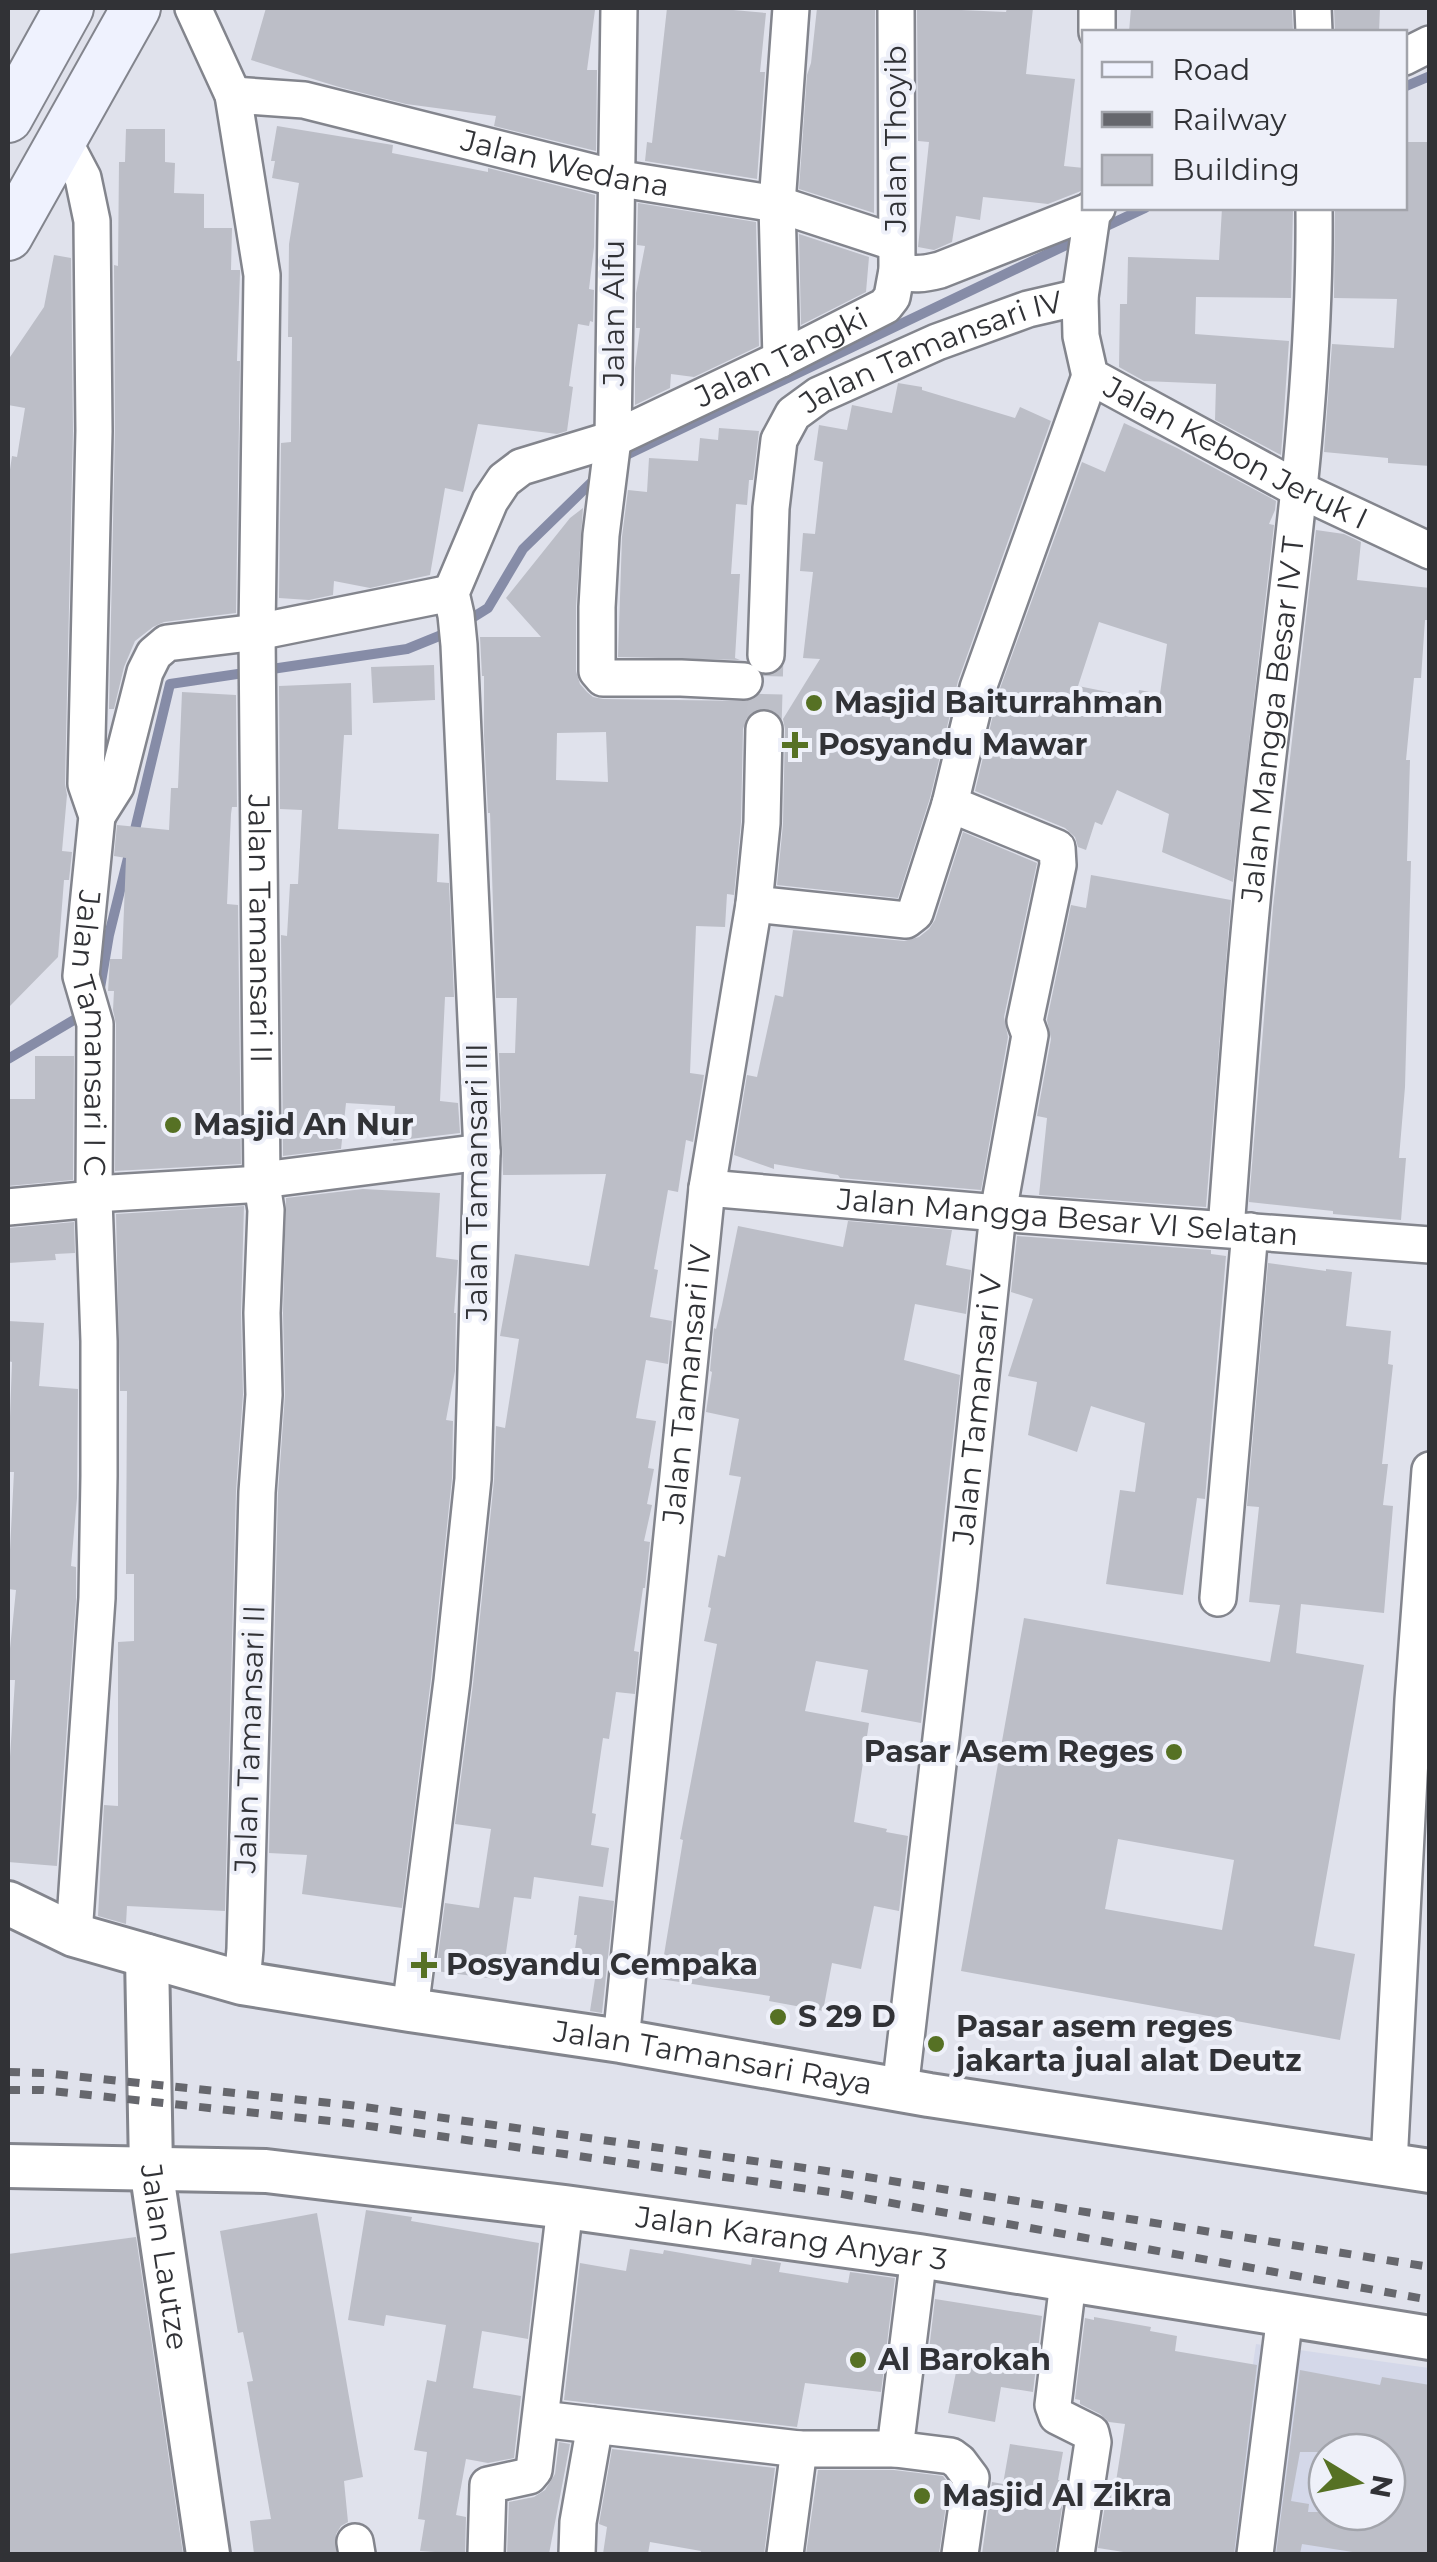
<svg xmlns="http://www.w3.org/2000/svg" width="1437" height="2562" viewBox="0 0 1437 2562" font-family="Montserrat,sans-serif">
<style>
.built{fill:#d4d8e9;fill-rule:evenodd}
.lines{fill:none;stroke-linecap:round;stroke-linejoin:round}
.stream{stroke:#868ca7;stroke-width:10}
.building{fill:#bcbec7;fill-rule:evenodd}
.minor-tunnel{stroke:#bdbfc8;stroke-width:35;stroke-dasharray:35 18;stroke-linecap:butt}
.minor-casing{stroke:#83858d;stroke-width:40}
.tertiary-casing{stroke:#83858d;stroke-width:48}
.secondary-casing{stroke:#83858d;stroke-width:52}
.minor{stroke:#fff;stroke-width:35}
.tertiary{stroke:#fff;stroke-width:42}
.secondary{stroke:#eff2fe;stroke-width:48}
.rail{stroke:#66676d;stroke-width:8;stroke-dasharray:12 12;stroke-linecap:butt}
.poi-dot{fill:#567124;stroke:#eef0f9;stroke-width:4}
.labels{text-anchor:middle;stroke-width:8;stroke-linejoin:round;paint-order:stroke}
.street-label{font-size:30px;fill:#313236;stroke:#eef0f9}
.poi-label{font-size:30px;font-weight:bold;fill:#313236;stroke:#eef0f9;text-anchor:start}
</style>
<rect width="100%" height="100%" fill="#e0e2ec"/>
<path class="built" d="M1256,2344L1429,2368V2554H1224ZM1327,2452H1387V2512H1327Z"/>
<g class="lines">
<path class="stream" d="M1404,87L1430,76
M1098,230L1145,208
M620,458L1083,237
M464,623L488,608L523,549L599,475
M133,838L170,684L407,649L449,632
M99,994L109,935L129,854
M8,1059L84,1014"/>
</g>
<path class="building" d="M266,8H575L595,10L587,70H597L596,151L494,126L496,116L406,104L339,87L251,60Z
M667,8H711L766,13L760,72H765L757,179L645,161L647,142L652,143Z
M817,8H875L874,213L799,189L807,75L811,63Z
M917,8L1006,12L1007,8H1033L1026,74L1075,79L1064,166L1084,168L1081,191L1048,204L983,197L980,220L956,216L952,242L934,250L918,247L929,142L918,141Z
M1131,8H1292L1293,32H1129Z
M1334,8H1380L1379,32H1335Z
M277,126L393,145L392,153L488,172V168L595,195L594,247L589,289L594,290L593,322L590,321L589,326L578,324L569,386L573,387L567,431L557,434L478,424L463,492L445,488L430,575L370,588L334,581L333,595L309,600L279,598L281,443L291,442L292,337H288L289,244L299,183L272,178L275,161H271Z
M126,129H165V162L175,163L174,193L204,194V228H232L231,270H240V273L237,361H240L236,613L164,622L153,627L135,641L124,667L114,709H109L115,431L114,265L118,266L119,162H125Z
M1404,142H1430V466L1388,463V458L1324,452L1332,344L1394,348L1397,299L1334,298L1335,208H1404Z
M638,203L756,222L759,346L694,377L671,374L670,388L635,405V368L640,328H636V293L645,246L637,245Z
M1222,208H1293L1291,298L1196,297L1195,334L1289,341L1281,455L1215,420L1216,384L1144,381L1119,367L1120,304H1127L1128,257L1219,260Z
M799,234L869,257L866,292L801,325Z
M54,255L71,258L73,431L65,784L67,795L62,851L72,852L69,880H64L58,957L8,1008V483L12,456L17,457L25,408L8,405V360L44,307Z
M898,383L922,387V390L1015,418L1020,407L1051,421L958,681L930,798L898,898L777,885L783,824L785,729L783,719L820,659L803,658L813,572L800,571L803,533L815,534L823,462L814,460L819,425L847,430L852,405L892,413Z
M1124,423L1177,448L1276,501L1275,510L1269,524L1274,525L1233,882L1162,852L1169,814L1117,790L1102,825L1095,822L1086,850L1078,847L1075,837L1065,828L975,791L998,694L1082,462L1105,472ZM1099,622L1167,644L1160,694L1139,690L1138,698L1078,686Z
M719,428L759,431L753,480H749L747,505L736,504L731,574H740L735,658L740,660L618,657L622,537L628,490L647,492L649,458L698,461L700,438L718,440Z
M583,508L576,606V671L580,684L587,692L593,697L603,699L749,701L748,715L743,729L741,822L734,895L727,894L725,927L696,926L690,1073L704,1075L693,1142L686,1140L678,1192L668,1190L654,1269L658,1270L650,1317L672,1321L668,1364L646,1360L636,1418L656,1421L648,1468L654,1469L647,1504L652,1505L644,1541L650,1542L645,1588H643L634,1651L639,1652L635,1694L616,1692L609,1739L603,1738L592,1813L596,1814L591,1845L609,1848L603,1887L534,1877L531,1899L514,1897L502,1980L436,1971L445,1903L479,1908L491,1829L455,1824L473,1684L494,1481L496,1426L505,1428L519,1339L500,1336L515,1254L589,1266L606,1174L503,1175L499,1053H515L517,998H496L490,813H488L484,735V676H482L480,637H541L506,598L570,518ZM606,732L608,782L556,780L557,733Z
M1316,530L1344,534L1361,542L1357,580L1430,588V620H1425L1421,678H1414L1406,760H1410L1407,861H1411L1405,1087L1399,1158H1406L1401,1220L1333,1214V1211L1249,1202L1273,907Z
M434,665L435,700L373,703L371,667Z
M351,683L352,735H344L338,829L439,834L437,882L449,883L454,997H445L440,1101L458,1103L460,1133L393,1141L395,1106L346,1103L341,1149L283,1156L281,935L287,936L290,884H298L302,810L280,809L279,686Z
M182,692L236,695L237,807H232L231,814L227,904L238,905L241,1164L115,1171L116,1024L113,1010L114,991H108L110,959H122L126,858L114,856L117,825L169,830L171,788H178Z
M963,832L1037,863L1004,1017L1008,1037L981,1190L840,1178L838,1175L774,1164V1169L734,1155L747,1075L757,1077L775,995L783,997L793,930L904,941L919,937L929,929L935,920Z
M1091,875L1231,900L1206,1207L1039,1195L1047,1118L1037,1116L1051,1039L1047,1020L1071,905L1086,908Z
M35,1056H74L73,1180L8,1186V1099H35Z
M363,1189L440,1193L436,1257L458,1260L454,1313H456L455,1371L446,1420L453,1421L452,1478L431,1679L402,1908L302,1894L307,1855L269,1853L278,1493L285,1395L283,1313L286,1198Z
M244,1206L241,1313L243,1394L236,1491L225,1911L127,1906L126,1924L98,1916L104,1805L118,1806V1642L134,1641V1574H126L127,1391H120L116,1214Z
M848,1221L952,1230L946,1265L971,1270L966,1314L915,1304L904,1360L960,1375L921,1723L861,1712L868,1670L816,1661L805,1711L869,1723L854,1822L887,1829L886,1832L908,1836L899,1911L874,1906L861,1969L832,1963L823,2011L769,2001L770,1996L660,1979L683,1840L680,1839L717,1644L704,1641L711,1608L708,1607L718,1555L725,1557L741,1477L729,1475L739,1419L706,1412L712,1372L710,1371L714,1328L716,1329L722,1305L738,1226L843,1247Z
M74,1222L75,1253L55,1254L56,1260L8,1263V1228Z
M1017,1236L1211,1250V1254L1226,1256L1205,1499L1197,1498L1183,1595L1106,1584L1120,1490L1135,1492L1145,1423L1091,1406L1077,1452L1028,1435L1037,1382L1008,1376L1033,1299L1011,1292Z
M1268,1263L1326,1271V1269L1352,1272L1346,1326L1391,1331L1388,1364L1393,1365L1382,1464H1388L1383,1505L1393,1506L1384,1613L1301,1604L1296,1653L1364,1665L1314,1946L1355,1954L1340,2040L961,1971L1024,1618L1270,1662L1280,1605L1249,1602L1259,1507L1247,1506ZM1118,1839L1234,1860L1222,1930L1105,1909Z
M8,1321L44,1323L39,1386L78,1389L77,1498L71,1566L76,1567V1600L57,1866L8,1862V1757H10L15,1680H8V1668L16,1590L8,1589L14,1472H8L12,1362L8,1361Z
M579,1896L614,1901L602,2013L590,2011L597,1966L573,1963L577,1935H574Z
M366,2210L412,2217L411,2221L539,2243L528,2339L482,2331L473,2388L521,2396L514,2458L488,2463L466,2459L456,2515L466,2517L465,2554L420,2551L425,2520L418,2519L427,2452L414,2450L427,2380L436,2382L446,2325L386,2315L384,2326L348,2320Z
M317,2213L363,2477L344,2481L348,2522L341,2526L336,2534V2554H254L250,2521L271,2519L247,2382L253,2381L243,2332L238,2333L220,2231Z
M136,2237L183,2554H8V2254Z
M630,2249L663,2254L664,2250L751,2265L752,2258L770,2261L781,2263L779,2272L848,2283L850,2272L895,2278L881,2392L805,2383L797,2427L564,2400L580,2263L626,2271Z
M935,2299L1042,2316L1033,2392L1001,2387L995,2422L948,2413L956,2372L927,2367Z
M1094,2317L1151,2327L1150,2331L1177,2336L1175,2351L1257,2365L1234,2554H1136L1098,2548L1108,2487L1115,2488L1125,2424L1109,2422L1100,2414L1080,2404V2400L1075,2399L1085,2318L1094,2320Z
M1300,2370L1380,2385L1382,2377L1430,2385V2554H1365L1302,2544L1300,2554H1276ZM1300,2452H1387V2512H1308L1309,2504L1291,2501Z
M559,2442L570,2444L549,2554H507L509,2502L534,2497L545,2490L555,2474Z
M1010,2444L1063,2452L1058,2480L1066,2481L1055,2554H982L992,2482L1003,2484Z
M612,2449L775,2468L764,2554H700L701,2551L650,2542L648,2554H603L607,2527L599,2524Z
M818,2470H894L943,2476L949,2484L939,2554H806Z"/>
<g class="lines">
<path class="minor-tunnel" d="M764,729L766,655"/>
<g class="minor-casing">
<g id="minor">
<path id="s1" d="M193,8L233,95L262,275L257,632L262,1184L266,1210L262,1313L264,1395L257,1492L245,1949L242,1983"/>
<path d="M619,8L613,439L601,535L597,607V671L603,678H681L744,681"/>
<path d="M1313,8L1314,32"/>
<path d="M1097,32V8"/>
<path d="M1404,57L1430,44"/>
<path id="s2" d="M233,95L304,100L615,178L777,204L896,243"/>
<path id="s3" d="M62,138L83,178L92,221L94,431L86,784L97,816L81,976L95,1024L94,1199L99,1341V1476L97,1598L74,1935"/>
<path id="s4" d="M1093,208L1080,297L1081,336L1090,376L1298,489L1430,551"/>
<path d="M897,270C911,276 925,274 940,270L1097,208"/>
<path d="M781,359L777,204L791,8"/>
<path id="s5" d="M766,655L771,508L779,440L793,414L819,395L937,342L1028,309L1080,297"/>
<path d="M97,816L116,786L145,672L154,654L167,643L257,632L451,593"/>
<path d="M754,904L906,920L915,913L950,804L978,688L1090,376"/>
<path id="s6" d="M707,1188L998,1213L1430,1245"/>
<path d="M94,1194L262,1184L270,1179L482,1152"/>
<path d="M8,1207L94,1199"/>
<path id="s7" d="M1226,1229C1237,1085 1246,941 1263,798C1285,602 1316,405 1314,208"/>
<path d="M1218,1598L1250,1231"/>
<path id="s8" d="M410,2010L452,1681L473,1479L482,1152L459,645L456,615L451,593L490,501L504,480L521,467L613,439L781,359L885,306L892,297L897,270L896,8"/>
<path id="s9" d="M621,2041L707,1188L754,904L762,823L764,729"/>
<path id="s10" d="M900,2090L959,1584L998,1213L1030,1035L1025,1021L1058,865L1057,848L950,804"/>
<path d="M1389,2164L1413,1700L1430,1470"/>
<path d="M919,2256L895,2449L951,2456L959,2462L971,2478L960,2554"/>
<path d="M1068,2282L1053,2405L1057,2416L1091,2433L1093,2442L1076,2554"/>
<path d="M541,2419L799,2449"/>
<path d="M355,2542L357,2554"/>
<path d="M486,2554L488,2485L529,2476L534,2470L565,2207"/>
<path d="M577,2554L578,2522L592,2442L591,2425"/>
<path d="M785,2554L799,2449H895"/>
<path d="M1255,2554L1285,2315"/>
</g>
</g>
<g class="tertiary-casing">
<g id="tertiary">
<path id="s11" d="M8,1903L74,1935L242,1983L410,2010L621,2041L929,2095L1430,2171"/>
<path id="s12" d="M147,1956L151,2168L208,2554"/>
<path id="s13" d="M8,2166L266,2171L565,2207L919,2256L1430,2338"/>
</g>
</g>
<g class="secondary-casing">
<path id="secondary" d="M8,118L69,8
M8,236L136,8"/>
</g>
<use href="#minor" class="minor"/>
<use href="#tertiary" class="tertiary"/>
<use href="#secondary" class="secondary"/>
<path class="rail" d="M8,2072L44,2073L350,2105L848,2174L1430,2267
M8,2090H43L348,2123L836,2193L1430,2300"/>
</g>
<g class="poi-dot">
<circle cx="814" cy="703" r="10"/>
<path d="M790 730h10v10h10v10h-10v10h-10v-10h-10v-10h10z"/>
<circle cx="173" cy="1125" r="10"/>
<circle cx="1174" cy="1752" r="10"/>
<path d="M419 1950h10v10h10v10h-10v10h-10v-10h-10v-10h10z"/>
<circle cx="778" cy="2017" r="10"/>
<circle cx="936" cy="2044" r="10"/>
<circle cx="858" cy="2360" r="10"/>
<circle cx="922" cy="2496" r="10"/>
</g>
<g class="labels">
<g class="street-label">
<text transform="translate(896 139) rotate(-90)" y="10">Jalan Thoyib</text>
<text dy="10" stroke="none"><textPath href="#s2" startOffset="340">Jalan Wedana</textPath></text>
<text transform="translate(614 313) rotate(-90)" y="10">Jalan Alfu</text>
<text dy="10" stroke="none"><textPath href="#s5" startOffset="398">Jalan Tamansari IV</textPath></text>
<text dy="10" stroke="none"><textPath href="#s8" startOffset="1852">Jalan Tangki</textPath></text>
<text dy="10" stroke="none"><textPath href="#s4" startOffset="335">Jalan Kebon Jeruk I</textPath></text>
<text dy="10" stroke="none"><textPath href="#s7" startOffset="512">Jalan Mangga Besar IV T</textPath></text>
<text dy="10" stroke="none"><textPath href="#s1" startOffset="932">Jalan Tamansari II</textPath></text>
<text dy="10" stroke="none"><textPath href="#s3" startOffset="905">Jalan Tamansari I C</textPath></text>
<text transform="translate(477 1182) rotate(-90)" y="10">Jalan Tamansari III</text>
<text dy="10" stroke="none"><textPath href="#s6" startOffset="362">Jalan Mangga Besar VI Selatan</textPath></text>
<text dy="10" stroke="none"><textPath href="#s9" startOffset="660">Jalan Tamansari IV</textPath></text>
<text dy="10" stroke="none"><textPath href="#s10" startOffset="685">Jalan Tamansari V</textPath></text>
<text transform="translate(250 1739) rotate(-88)" y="10">Jalan Tamansari II</text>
<text dy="10" stroke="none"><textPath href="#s11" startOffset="725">Jalan Tamansari Raya</textPath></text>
<text dy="10" stroke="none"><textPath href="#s13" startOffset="788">Jalan Karang Anyar 3</textPath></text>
<text dy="10" stroke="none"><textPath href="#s12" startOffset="302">Jalan Lautze</textPath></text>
</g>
<g class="poi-label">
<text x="834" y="713">Masjid Baiturrahman</text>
<text x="818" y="755">Posyandu Mawar</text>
<text x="193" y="1135">Masjid An Nur</text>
<text x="1154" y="1762" text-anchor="end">Pasar Asem Reges</text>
<text x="446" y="1975">Posyandu Cempaka</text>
<text x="798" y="2027">S 29 D</text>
<text x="956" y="2037">Pasar asem reges<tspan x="956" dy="34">jakarta jual alat Deutz</tspan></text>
<text x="878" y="2370">Al Barokah</text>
<text x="942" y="2506">Masjid Al Zikra</text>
</g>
</g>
<rect width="1437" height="2562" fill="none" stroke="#313236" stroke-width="20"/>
<rect x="1082" y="30" width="325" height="180" fill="#eef0f9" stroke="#a2a4ab" stroke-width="2.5"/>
<rect x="1102" y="62" width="50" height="15" fill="#eff2fe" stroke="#a2a4ab" stroke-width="2.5"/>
<text x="1172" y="80" font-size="30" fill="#313236">Road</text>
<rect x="1102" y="112" width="50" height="15" fill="#66676d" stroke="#a2a4ab" stroke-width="2.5"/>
<text x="1172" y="130" font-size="30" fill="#313236">Railway</text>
<rect x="1102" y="155" width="50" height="30" fill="#bcbec7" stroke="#a2a4ab" stroke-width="2.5"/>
<text x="1172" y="180" font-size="30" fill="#313236">Building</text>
<g transform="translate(1357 2482) rotate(100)"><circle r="48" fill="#eef0f9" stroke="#a2a4ab" stroke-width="2.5"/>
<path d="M0-8L18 38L0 25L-18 38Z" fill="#567124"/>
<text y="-15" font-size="28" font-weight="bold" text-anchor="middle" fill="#313236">N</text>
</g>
</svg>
